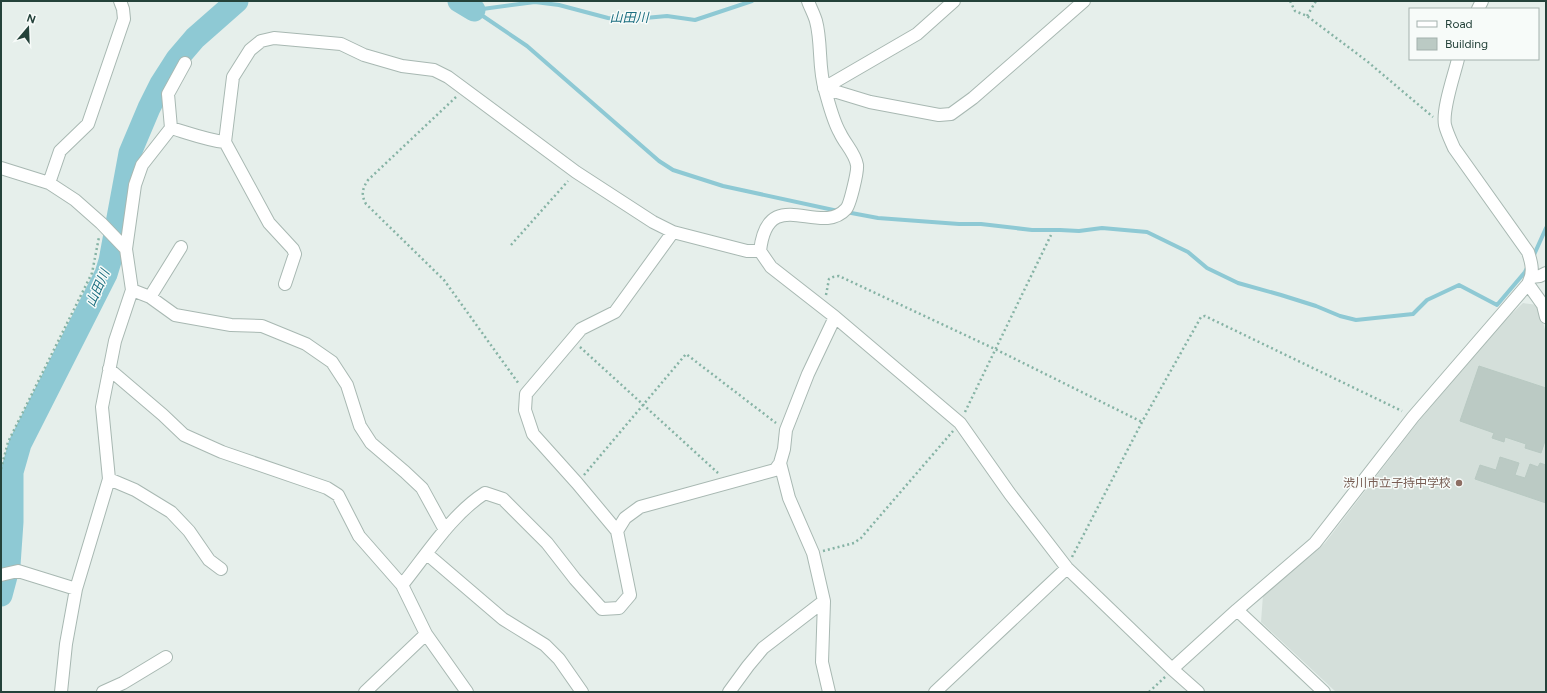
<svg xmlns="http://www.w3.org/2000/svg" width="1547" height="693" viewBox="0 0 1547 693" font-family="Figtree,'Noto Sans JP',sans-serif">
<style>
.built{fill:#d4dfda}
.lines{fill:none;stroke-linecap:round;stroke-linejoin:round}
.stream{stroke:#8ec9d4;stroke-width:4}
.river{stroke:#8ec9d4;stroke-width:23}
.building{fill:#bbcac4;stroke:#b8c9c2}
.minor-casing{stroke:#a8b8b2;stroke-width:14}
.path{stroke:#86b3a5;stroke-width:2.5;stroke-dasharray:2 3;stroke-linecap:butt}
.minor{stroke:#fff;stroke-width:12}
.education-dot{fill:#8d6e63;stroke:#f7fbf9;stroke-width:1.5}
.labels{text-anchor:middle;stroke-width:3;stroke-linejoin:round;paint-order:stroke}
.education-label{font-size:12px;fill:#785e54;stroke:#f7fbf9;text-anchor:end}
.water-label{font-size:13px;font-style:italic;fill:#1c6f80;stroke:#f7fbf9}
</style>
<rect width="100%" height="100%" fill="#e6efeb"/>
<path class="built" d="M1523,303L1538,305L1546,333V692H1336L1261,622L1263,595L1325,543L1418,422L1493,332Z"/>
<g class="lines">
<path class="stream" d="M474,10L527,46L659,161L673,170L723,186L838,211
M475,10L535,2L559,5L608,18L623,20L667,16L695,20L752,1
M846,212L878,218L959,224H981L1032,230H1060L1079,231L1102,228L1147,232L1188,252L1207,268L1238,283L1281,295L1316,306L1340,316L1356,320L1413,314L1427,300L1459,285L1497,305L1525,272L1528,266
M1533,257L1546,228"/>
<path class="river" d="M459,1L474,10
M1,595L9,565L12,522V472L20,444L106,274L110,261L130,153L149,108L161,84L177,59L195,38L237,1"/>
</g>
<path class="building" d="M1479,366L1546,388V438L1541,453L1525,448L1526,444L1505,437L1504,442L1492,438L1494,433L1460,421Z
M1500,457L1519,463L1515,475L1525,478L1530,464L1538,467L1540,463L1546,465V503L1475,479L1480,465L1496,470Z"/>
<g class="lines">
<g class="minor-casing">
<path id="minor" d="M808,1C810,7 814,14 816,21C822,43 818,68 825,90C829,104 833,121 840,133C845,144 855,153 857,165C858,171 850,205 846,209C820,238 768,182 760,251L771,267L835,317L960,423L1010,494L1067,568L1172,669L1198,692
M1478,9L1482,1
M824,88L870,102L939,115L951,114L973,98L1084,1
M824,88L917,34L954,1
M171,128C189,133 206,140 225,142
M1,168L49,183L75,200L101,223L126,249L132,290L115,341L102,407L109,479L76,589L66,644L61,692
M49,183L60,151L88,124L124,19L123,9L120,1
M126,249L135,185L142,165L171,128L168,94L185,63
M1531,277L1540,276L1546,273
M285,284L295,254L293,249L269,223L225,142L233,77L250,50L261,41L274,38L341,44L364,55L402,66L434,70L448,77L576,172L653,222L673,232L747,251H760
M1528,284L1543,305L1546,317
M132,290L150,297L175,315L231,325L262,326L306,344L332,362L347,385L360,426L371,443L405,472L422,488L445,530
M150,297L181,247
M109,369L163,415L184,435L222,452L327,488L338,495L359,536L402,585L426,634L467,692
M780,463L789,498L813,553L824,601L822,662L829,692
M109,479L135,490L171,512L189,531L209,560L221,569
M617,531L577,483L533,434L525,410L526,394L581,329L615,312L673,232
M427,554L503,619L545,645L559,659L582,692
M1,575L18,571L76,589
M402,585C427,554 452,514 485,493L503,499L547,543L575,579L602,609L619,608L630,595L617,531L625,518L640,507L775,470L780,463L784,449L786,430L808,374L835,317
M1237,610L1324,692
M1172,669L1237,610L1315,543L1413,417L1528,284C1534,273 1532,264 1528,252L1454,148C1451,141 1447,133 1445,125C1442,109 1454,76 1458,59
M103,692L123,683L166,657
M365,692L426,634
M729,692L748,666L763,648L824,601
M935,692L1067,568"/>
</g>
<path class="path" d="M1290,1L1295,11L1307,16L1368,62L1433,117
M1307,16L1316,1
M456,97L368,180C362,189 361,195 366,204L444,280L519,384
M511,245L568,181
M826,295L829,279L833,277L839,276L995,349L1142,422
M580,347L718,473
M965,412L1051,235
M1,469L8,442L92,273L99,237
M584,475L686,354L776,423
M823,551L854,543L861,538L953,431
M1072,557L1142,422L1201,317L1205,316L1402,411
M1149,692L1165,677"/>
<use href="#minor" class="minor"/>
</g>
<circle class="education-dot" cx="1459" cy="483" r="4"/>
<g class="labels">
<g class="education-label">
<text x="1451" y="487">渋川市立子持中学校</text>
</g>
<g class="water-label">
<text x="629" y="22">山田川</text>
<text transform="translate(97 288) rotate(-66)" y="5">山田川</text>
</g>
</g>
<rect width="1547" height="693" fill="none" stroke="#24423a" stroke-width="4"/>
<rect x="1409" y="8" width="130" height="52" fill="#f7fbf9" stroke="#a3b1ad"/>
<rect x="1417" y="21" width="20" height="6" fill="#ffffff" stroke="#a3b1ad"/>
<text x="1445" y="28" font-size="12" fill="#24423a">Road</text>
<rect x="1417" y="38" width="20" height="12" fill="#bbcac4" stroke="#a3b1ad"/>
<text x="1445" y="48" font-size="12" fill="#24423a">Building</text>
<g transform="translate(28 28) rotate(19)" stroke="#f7fbf9" stroke-width="3" paint-order="stroke">
<path d="M0-3L7 15L0 10L-7 15Z" fill="#24423a"/>
<text y="-6" font-size="11" font-weight="bold" text-anchor="middle" fill="#24423a">N</text>
</g>
</svg>
